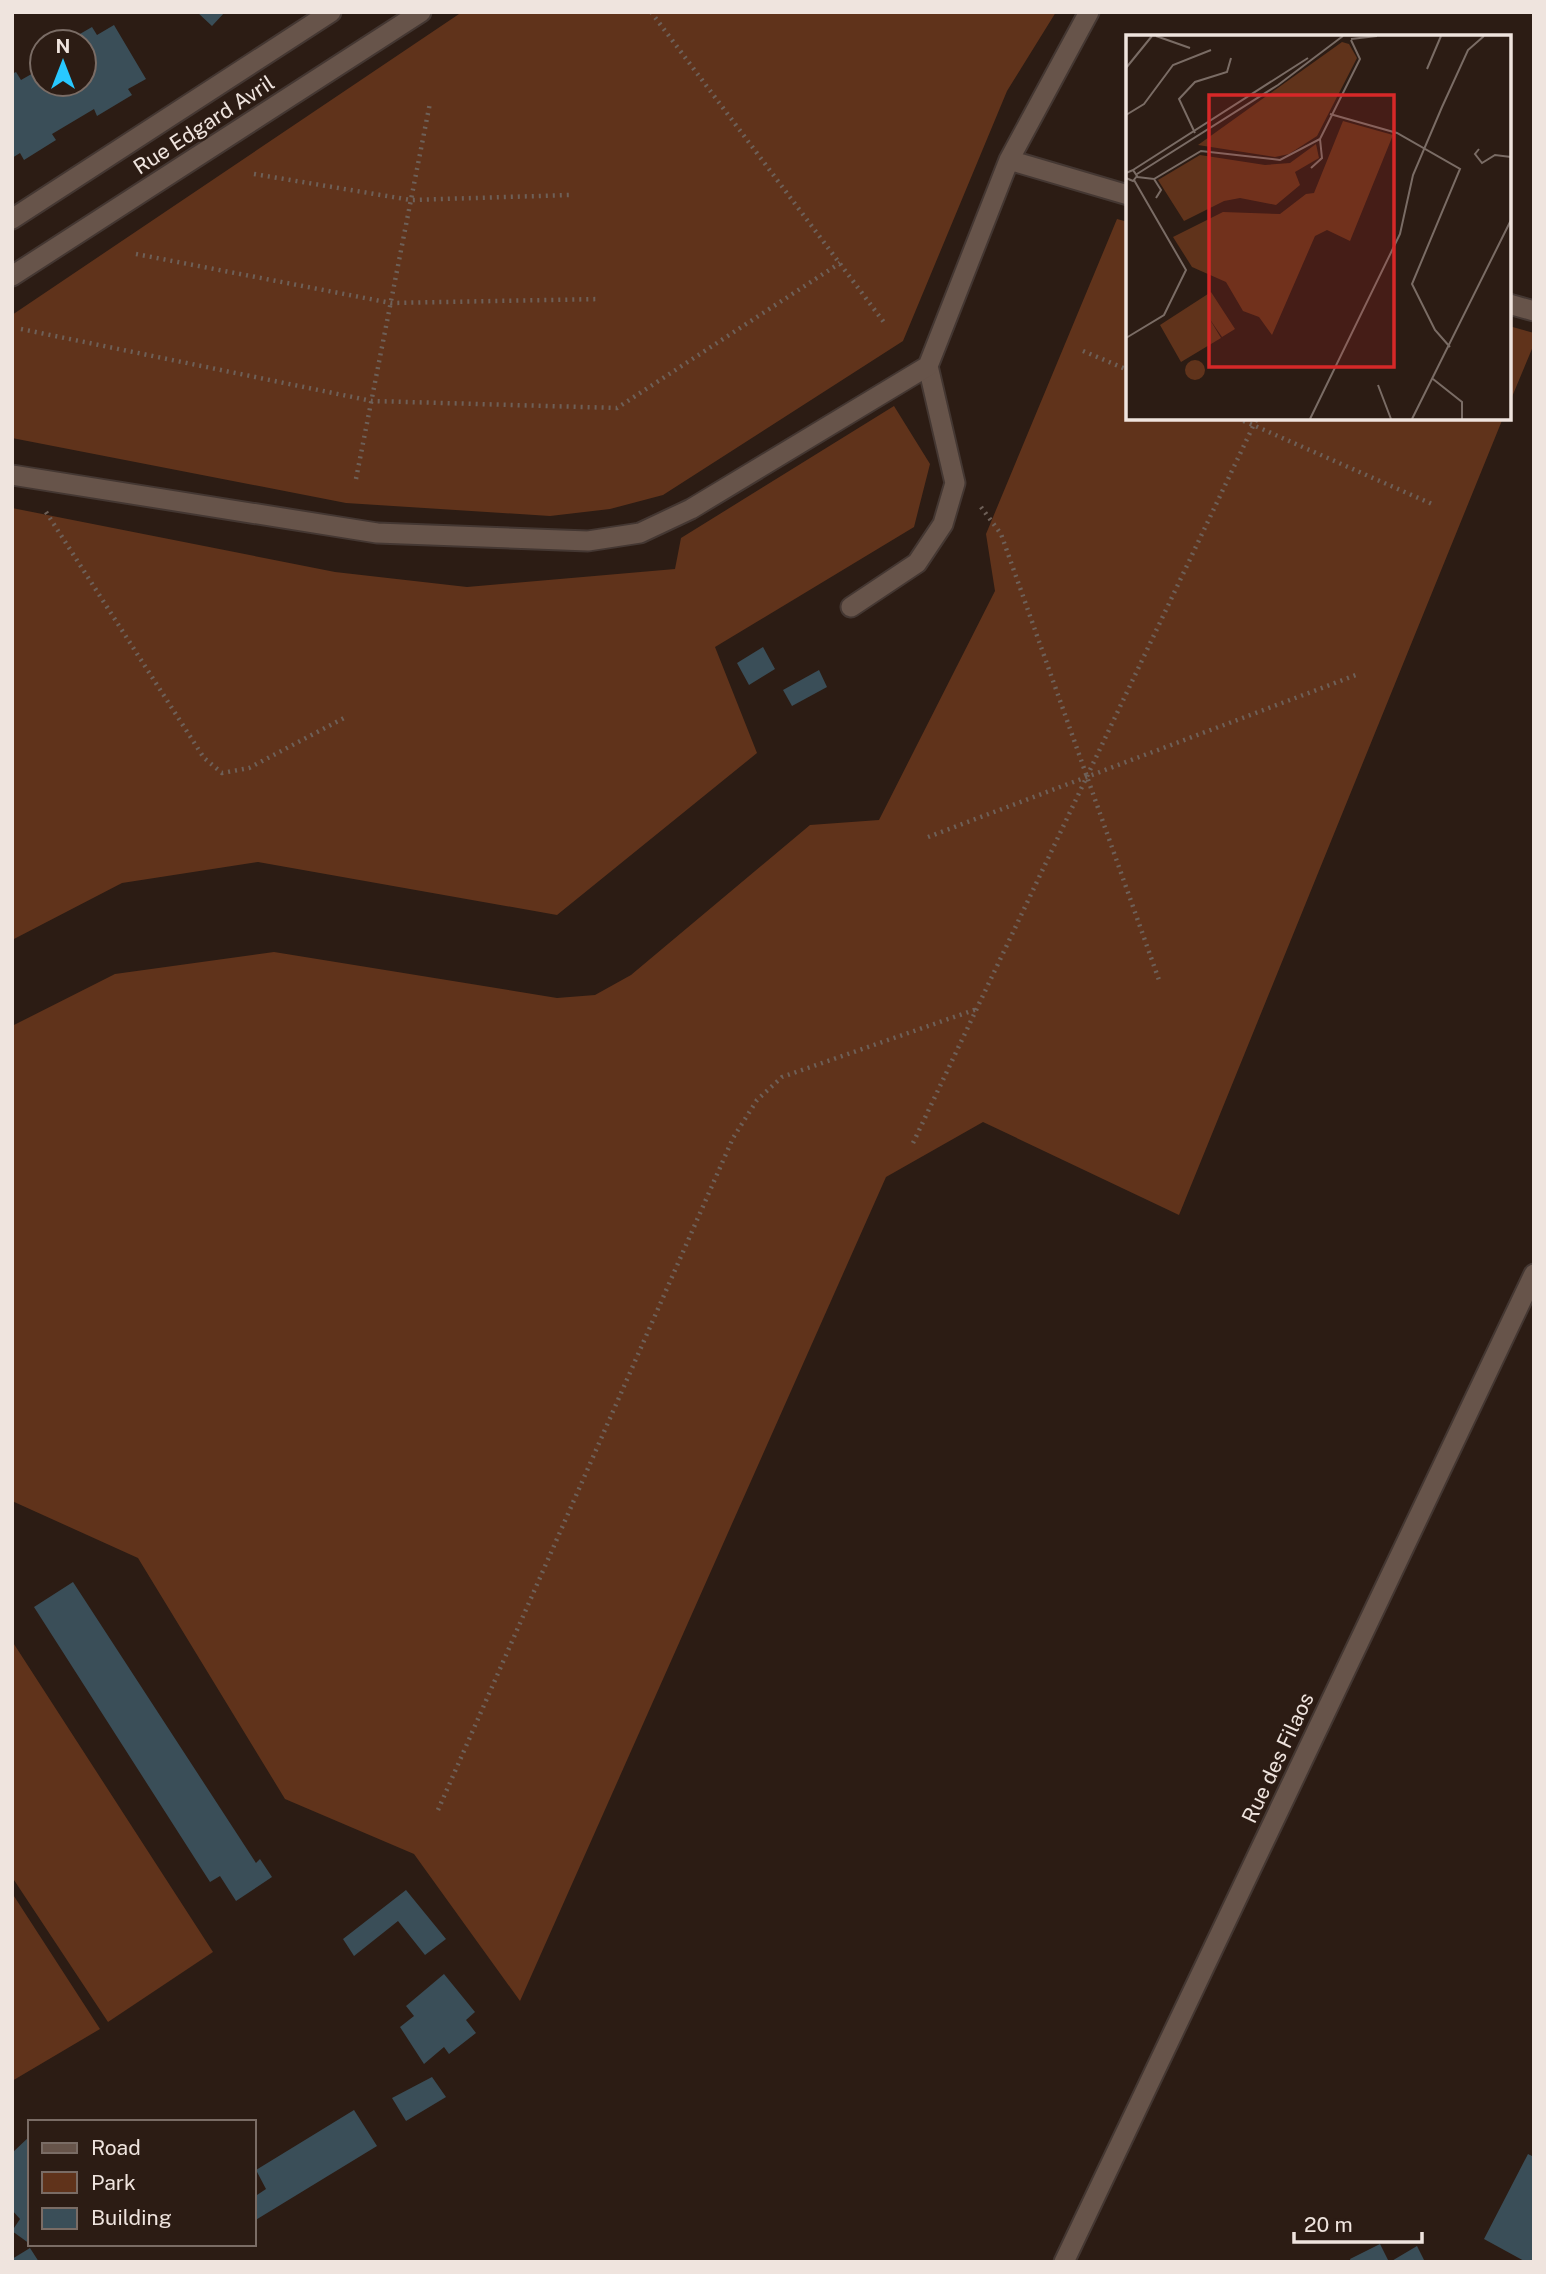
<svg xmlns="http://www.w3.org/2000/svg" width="1546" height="2274" viewBox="0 0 1546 2274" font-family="'Public Sans',sans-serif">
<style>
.green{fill:#60331b}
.building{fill:#3a4e58}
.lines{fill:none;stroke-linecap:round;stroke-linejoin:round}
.service-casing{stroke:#443732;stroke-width:23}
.minor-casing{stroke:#443732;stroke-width:23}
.tertiary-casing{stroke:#443732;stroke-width:23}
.path{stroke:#6e6058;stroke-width:4.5;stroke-dasharray:2 5;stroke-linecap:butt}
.service{stroke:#67544a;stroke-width:19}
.minor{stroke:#67544a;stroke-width:19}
.tertiary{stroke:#67544a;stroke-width:19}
.labels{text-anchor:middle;stroke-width:5;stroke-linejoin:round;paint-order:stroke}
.street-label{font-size:21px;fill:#efe4de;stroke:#2c1c14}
.inset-road{fill:none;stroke:#7a6c65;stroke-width:2}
.view{fill:#d62828;fill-opacity:0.15;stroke:#d62828;stroke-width:3.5}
.inset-edge{fill:none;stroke:#efe4de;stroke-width:3.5}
</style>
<rect width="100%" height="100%" fill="#2c1c14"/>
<path class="green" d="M462,12H1056L1007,91L903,341L663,495L610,509L550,516L346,503L12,438V315Z
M1117,219L1128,222V418H1503L1179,1215L983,1122L886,1177L520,2001L414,1854L285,1799L138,1558L12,1501V1026L115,974L274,952L557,998L595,995L631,975L810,825L879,820L995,591L986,534Z
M1509,326L1534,333V344L1509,404Z
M894,406L930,464L914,527L715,647L757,753L557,915L258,862L122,883L12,940V508L335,572L467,587L675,569L681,538Z
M12,1641L213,1952L108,2022L12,1877Z
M12,1893L100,2029L12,2081Z"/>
<path class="building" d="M197,12H225L212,26Z
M114,25L146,79L128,89L132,95L97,116L94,109L52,134L56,140L24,160L20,153L12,158V74L16,72L21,80L42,68V84H84V42H66L92,27L97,35Z
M763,647L775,669L749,685L737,663Z
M819,670L827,687L792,706L783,690Z
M73,1582L256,1863L260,1859L272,1877L236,1901L220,1876L210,1882L34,1607Z
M406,1890L446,1939L425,1955L398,1921L354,1956L343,1939Z
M444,1974L475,2012L466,2020L476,2033L449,2054L444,2047L424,2064L400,2027L414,2016L406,2006Z
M432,2077L446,2097L406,2121L392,2098Z
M354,2110L377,2146L254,2221V2197L266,2189L256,2170Z
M30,2136V2244L12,2231L20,2219L12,2210V2153Z
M1528,2154L1534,2157V2262H1526L1484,2239Z
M1380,2244L1389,2262H1351L1350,2259Z
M1417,2246L1425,2262H1390Z
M30,2248L39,2262H13L12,2259Z"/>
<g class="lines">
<g class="service-casing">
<path id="service" d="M851,607L917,563L943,524L955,483L928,366"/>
</g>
<g class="minor-casing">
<path id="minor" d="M1009,160L1128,195
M1509,304L1534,311
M12,475L377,533L588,541L640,533L691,509L928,366L1009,160L1089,12
M1064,2262L1534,1274"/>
</g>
<g class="tertiary-casing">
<path id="tertiary" d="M12,219L331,12
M12,276L421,12"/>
</g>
<path class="path" d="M651,12L886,325
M254,174L411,200L570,195
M136,254L391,303L600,299
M21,329L372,401L617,408L840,263
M1083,351L1128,370
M1237,418L1432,504
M356,479L430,103
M981,507L1001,534L1159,980
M46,512L204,758L222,773L249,768L344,718
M928,837L1356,675
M913,1143L1257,418
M438,1810L733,1138L757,1100L782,1077L977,1009"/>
<use href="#service" class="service"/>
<use href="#minor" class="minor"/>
<use href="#tertiary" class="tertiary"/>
</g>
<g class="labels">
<g class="street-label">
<text transform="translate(204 125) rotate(-33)" y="7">Rue Edgard Avril</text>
<text transform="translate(1278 1758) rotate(-65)" y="7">Rue des Filaos</text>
</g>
</g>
<g transform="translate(1126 35)">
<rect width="385" height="385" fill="#2c1c14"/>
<path d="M216,7L223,9L231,23L191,101L163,119L149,122L72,110ZM217,86L267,100L224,206L201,195L189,201L146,300L133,282L117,276L100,247L66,232L47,202L97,177L154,179L180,159L188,158ZM190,109L193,123L169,137L174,150L150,170L114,163L98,166L58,186L32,145L74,120L139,130L164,128ZM85,257L109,294L96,302L83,283L95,303L55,327L34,290ZM59 335a10 10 0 1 1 20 0a10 10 0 1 1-20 0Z" fill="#60331b"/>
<path class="inset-road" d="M30,1L64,13M225,4L251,1M0,33L26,1M301,34L315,1M204,79L271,98L334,134L286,249L309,295L324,312M0,80L18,69L47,30L85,15M69,98L53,64L69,47L101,37L105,23M353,114L349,119L356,128L369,120L385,122M185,133L196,123L194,104M7,135L182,23M0,138L7,135L11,141L7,146L0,143M11,139L152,50L217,1M11,142L28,144L75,116L154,125L194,104L234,24L225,5M28,144L35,155L30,163M0,303L38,280L60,235L8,145M307,344L336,367V384M252,350L265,384M184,384L274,199L287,140L316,72L342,15L358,1M286,384L385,185"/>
<path class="view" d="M83,60H268V332H83Z"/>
<rect width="385" height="385" class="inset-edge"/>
</g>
<rect width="1546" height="2274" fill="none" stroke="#efe4de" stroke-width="28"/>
<rect x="28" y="2120" width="228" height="126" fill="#2c1c14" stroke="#7a6c65" stroke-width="2"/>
<rect x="42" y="2143" width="35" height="10" fill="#67544a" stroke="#7a6c65" stroke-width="2"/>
<text x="91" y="2155" font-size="21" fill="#efe4de">Road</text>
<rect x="42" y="2172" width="35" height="21" fill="#60331b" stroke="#7a6c65" stroke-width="2"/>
<text x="91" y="2190" font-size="21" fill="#efe4de">Park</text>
<rect x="42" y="2208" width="35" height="21" fill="#3a4e58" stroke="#7a6c65" stroke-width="2"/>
<text x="91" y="2225" font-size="21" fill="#efe4de">Building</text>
<g transform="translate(63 63)"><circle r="33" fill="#2c1c14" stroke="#7a6c65" stroke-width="2"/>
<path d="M0-5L12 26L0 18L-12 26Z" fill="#28c8ff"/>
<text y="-10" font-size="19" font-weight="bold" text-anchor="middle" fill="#efe4de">N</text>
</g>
<path d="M1294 2232v10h128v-10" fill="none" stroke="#efe4de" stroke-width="3.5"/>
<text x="1304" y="2232" font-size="21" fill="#efe4de" stroke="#2c1c14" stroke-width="5" paint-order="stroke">20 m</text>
</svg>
